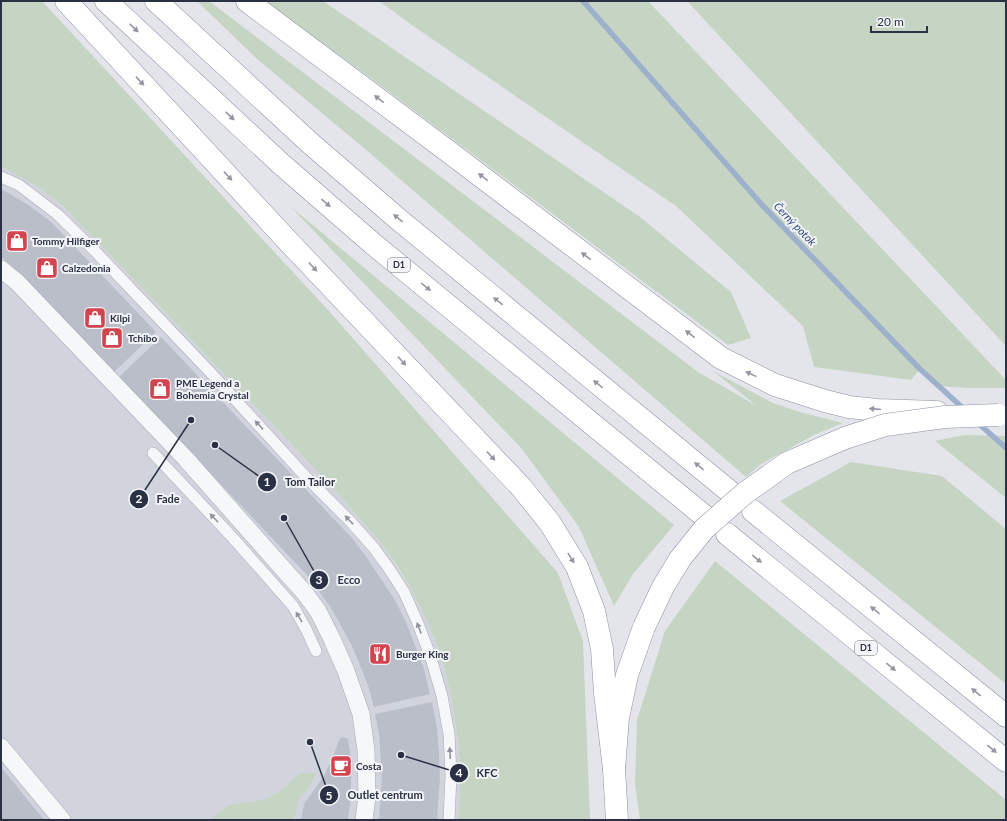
<svg xmlns="http://www.w3.org/2000/svg" width="1007" height="821" viewBox="0 0 1007 821" font-family="Lato,sans-serif">
<style>
.built{fill:#d1d4dd}
.green{fill:#c6d5c3}
.lines{fill:none;stroke-linecap:round;stroke-linejoin:round}
.stream{stroke:#9db0cc;stroke-width:5.5}
.building{fill:#babec9}
.service-casing{stroke:#a8abb6;stroke-width:12}
.pedestrian-casing{stroke:#a8abb6;stroke-width:18}
.trunk-casing{stroke:#8991a3;stroke-width:23}
.motorway-casing{stroke:#8991a3;stroke-width:23}
.service{stroke:#f6f7f9;stroke-width:11}
.pedestrian{stroke:#f6f7f9;stroke-width:17}
.trunk{stroke:#fff;stroke-width:22}
.motorway{stroke:#fff;stroke-width:22}
.trunk-bridge-casing{stroke:#8991a3;stroke-width:23;stroke-linecap:butt}
.trunk-bridge{stroke:#fff;stroke-width:22}
.oneway{fill:#9498a2}
.oneway2{fill:#90949e}
.labels{text-anchor:middle;stroke-width:4;stroke-linejoin:round;paint-order:stroke}
.shield{fill:#f3f4f8;stroke:#666c7a;stroke-width:1}
.shield-label{font-size:9px;font-weight:bold;fill:#2a3144}
.poi-label{font-size:10px;font-weight:bold;fill:#2a3144;stroke:#f3f4f8;text-anchor:start}
.water-label{font-size:11px;font-style:italic;fill:#324c7a;stroke:#f3f4f8}
.leader{fill:none;stroke:#2a3144;stroke-width:1.5}
.callout-dot{fill:#2a3144;stroke:#f3f4f8;stroke-width:1.5}
.mark-label{font-size:12px;text-anchor:middle;font-weight:bold;fill:#fff}
.callout-label{font-size:11px;text-anchor:middle;font-weight:bold;fill:#2a3144;stroke:#f3f4f8;stroke-width:4;stroke-linejoin:round;paint-order:stroke}
</style>
<rect width="100%" height="100%" fill="#e3e5eb"/>
<path class="built" d="M1,167L20,175L37,185L63,206L334,489L386,549L411,589L426,618L441,656L451,694L459,749L460,791L458,820H1Z"/>
<path class="green" d="M1,1H42L329,311L558,573L583,641L590,820H458L460,791L459,749L451,694L441,656L426,618L411,589L398,567L386,549L334,489L63,206C42,189 26,178 1,167Z
M197,1H209L698,372L757,406L713,371L773,403L800,412L843,423L814,435L770,459L760,465L746,477L365,149L257,59Z
M264,1H323L640,217L731,292L751,338L728,345L372,79Z
M379,1H648L1006,380V388H968L938,386L920,369L911,380L814,367L803,326L676,206L419,30Z
M687,1H1006V346Z
M291,207L674,525L633,574L614,606L579,527L522,449Z
M964,435L1006,436V498L935,441Z
M851,462L942,476L1006,529V684L780,501Z
M715,561L1006,800V820H640L635,784L637,720L665,631Z
M299,773H317L306,791L298,801L294,820H210C216,815 222,808 230,805C240,802 251,803 261,800C276,796 289,784 299,773Z"/>
<g class="lines">
<path class="stream" d="M583,1L763,206L920,369L965,410
M978,423L1006,448"/>
</g>
<path class="building" d="M1,189L27,204L50,221L60,231L156,332L114,372L25,279L10,264L1,257Z
M161,337L352,538L367,558L395,600L406,622L424,669L430,694L374,707L368,685L353,648L333,611L316,587L307,575L119,377Z
M432,702L437,728L439,753L440,778L437,820H379L382,776L379,734L375,714Z
M343,737L346,738L348,739L351,760V797L348,820H301L304,804L324,776L332,759L340,738Z
M1,767L44,820H1Z"/>
<g class="lines">
<g class="service-casing">
<path id="service" d="M1,177L19,185L57,214L93,249L210,372L306,477L350,521L374,548L390,570L404,592L417,621L431,658L442,696L449,734L451,775L449,820
M153,453L233,538L293,606L306,629L316,651"/>
</g>
<g class="pedestrian-casing">
<path id="pedestrian" d="M1,269L17,282L186,459L285,571L304,592L318,611L332,639L346,671L361,714L366,750L367,797L364,820
M1,747L62,820"/>
</g>
<g class="trunk-casing">
<path id="trunk" d="M617,820L614,769L618,718L627,675L644,627"/>
</g>
<g class="motorway-casing">
<path id="motorway" d="M66,1L286,239L521,487L550,523L577,567L594,611L602,649L605,693L614,769
M106,1L280,163L372,243L703,515
M156,1L310,143L398,219L729,491
M247,1L445,149L721,358L775,385L825,401L849,407L877,410L937,412
M753,511L1006,716
M727,534L1006,761"/>
</g>
<use href="#service" class="service"/>
<use href="#pedestrian" class="pedestrian"/>
<use href="#trunk" class="trunk"/>
<use href="#motorway" class="motorway"/>
<g class="trunk-bridge-casing">
<path id="trunk-bridge" d="M644,627L663,587L680,559L704,529L745,493L787,463L845,438L885,425L945,417L998,415"/>
</g>
<use href="#trunk-bridge" class="trunk-bridge"/>
</g>
<defs><path id="oneway-solid" d="M-6-.8H1V-3.2L6.5 0L1 3.2V.8H-6Z"/></defs>
<g class="oneway">
<use href="#oneway-solid" transform="translate(134 28) rotate(43)"/>
<use href="#oneway-solid" transform="translate(140 81) rotate(47)"/>
<use href="#oneway-solid" transform="translate(379 99) rotate(-143)"/>
<use href="#oneway-solid" transform="translate(230 116) rotate(43)"/>
<use href="#oneway-solid" transform="translate(228 176) rotate(47)"/>
<use href="#oneway-solid" transform="translate(483 177) rotate(-143)"/>
<use href="#oneway-solid" transform="translate(326 203) rotate(41)"/>
<use href="#oneway-solid" transform="translate(398 218) rotate(-140)"/>
<use href="#oneway-solid" transform="translate(586 256) rotate(-143)"/>
<use href="#oneway-solid" transform="translate(313 267) rotate(47)"/>
<use href="#oneway-solid" transform="translate(426 287) rotate(39)"/>
<use href="#oneway-solid" transform="translate(498 301) rotate(-141)"/>
<use href="#oneway-solid" transform="translate(690 334) rotate(-143)"/>
<use href="#oneway-solid" transform="translate(402 361) rotate(47)"/>
<use href="#oneway-solid" transform="translate(751 374) rotate(-154)"/>
<use href="#oneway-solid" transform="translate(598 384) rotate(-141)"/>
<use href="#oneway-solid" transform="translate(875 409) rotate(-175)"/>
<use href="#oneway-solid" transform="translate(491 456) rotate(47)"/>
<use href="#oneway-solid" transform="translate(699 466) rotate(-141)"/>
<use href="#oneway-solid" transform="translate(571 558) rotate(58)"/>
<use href="#oneway-solid" transform="translate(757 559) rotate(39)"/>
<use href="#oneway-solid" transform="translate(875 610) rotate(-141)"/>
<use href="#oneway-solid" transform="translate(891 667) rotate(39)"/>
<use href="#oneway-solid" transform="translate(976 692) rotate(-141)"/>
<use href="#oneway-solid" transform="translate(992 749) rotate(39)"/>
</g>
<g class="oneway2">
<use href="#oneway-solid" transform="translate(259 425) rotate(-133)"/>
<use href="#oneway-solid" transform="translate(214 518) rotate(-134)"/>
<use href="#oneway-solid" transform="translate(349 520) rotate(-134)"/>
<use href="#oneway-solid" transform="translate(299 617) rotate(-121)"/>
<use href="#oneway-solid" transform="translate(419 628) rotate(-111)"/>
<use href="#oneway-solid" transform="translate(450 753) rotate(-93)"/>
</g>
<defs>
<g id="shop-square" transform="scale(1.15)"><rect x="-9" y="-9" width="18" height="18" rx="4" fill="#d3454e" stroke="#f3f4f8"/><path d="M-5-2.5h2.3a2.7 3.5 0 0 1 5.4 0H5L5.5 6h-11ZM-1.5-2.5h3a1.5 2.3 0 0 0-3 0Z" fill="#fff"/></g>
<g id="restaurant-square" transform="scale(1.15)"><rect x="-9" y="-9" width="18" height="18" rx="4" fill="#d3454e" stroke="#f3f4f8"/><path d="M-5-6h1v4h1v-4h1v4h1v-4h1v5L-1.5 .5V6h-2V.5L-5-1ZM5-6V6H3V1.5H1.5Q1.5-4 5-6Z" fill="#fff"/></g>
<g id="cafe-square" transform="scale(1.15)"><rect x="-9" y="-9" width="18" height="18" rx="4" fill="#d3454e" stroke="#f3f4f8"/><path d="M-5.5-4.5H6V0H3Q3 3.5 0 3.5H-2.5Q-5.5 3.5-5.5 0ZM3-3.2v2h1.7v-2ZM-6 4.5H4V6H-6Z" fill="#fff"/></g>
</defs>
<g fill-rule="evenodd">
<use href="#shop-square" x="17" y="241"/>
<use href="#shop-square" x="47" y="268"/>
<use href="#shop-square" x="95" y="318"/>
<use href="#shop-square" x="112" y="338"/>
<use href="#shop-square" x="160" y="389"/>
<use href="#restaurant-square" x="380" y="654"/>
<use href="#cafe-square" x="341" y="766"/>
</g>
<g class="labels">
<g class="shield">
<rect x="388" y="258" width="22" height="14" rx="3"/>
<rect x="855" y="641" width="22" height="14" rx="3"/>
</g>
<g class="shield-label">
<text x="399" y="268">D1</text>
<text x="866" y="651">D1</text>
</g>
<g class="poi-label">
<text x="32" y="245">Tommy Hilfiger</text>
<text x="62" y="272">Calzedonia</text>
<text x="110" y="322">Kilpi</text>
<text x="128" y="342">Tchibo</text>
<text x="176" y="387">PME Legend a<tspan x="176" dy="12">Bohemia Crystal</tspan></text>
<text x="396" y="658">Burger King</text>
<text x="356" y="770">Costa</text>
</g>
<g class="water-label">
<text transform="translate(795 224) rotate(46)" y="4">Černý potok</text>
</g>
</g>
<path class="leader" d="M215 445L267 482M191 420L139 499M284 518L319 580M401 755L459 773M310 742L329 795"/>
<g class="callout-dot">
<circle cx="215" cy="445" r="4"/>
<circle cx="191" cy="420" r="4"/>
<circle cx="284" cy="518" r="4"/>
<circle cx="401" cy="755" r="4"/>
<circle cx="310" cy="742" r="4"/>
<circle cx="267" cy="482" r="10"/>
<circle cx="139" cy="499" r="10"/>
<circle cx="319" cy="580" r="10"/>
<circle cx="459" cy="773" r="10"/>
<circle cx="329" cy="795" r="10"/>
</g>
<g class="mark-label">
<text x="267" y="486">1</text>
<text x="139" y="503">2</text>
<text x="319" y="584">3</text>
<text x="459" y="777">4</text>
<text x="329" y="800">5</text>
</g>
<g class="callout-label">
<text x="310" y="486">Tom Tailor</text>
<text x="168" y="503">Fade</text>
<text x="349" y="584">Ecco</text>
<text x="487" y="777">KFC</text>
<text x="385" y="799">Outlet centrum</text>
</g>
<rect width="1007" height="821" fill="none" stroke="#2a3144" stroke-width="4"/>
<path d="M871 26v6h56v-6" fill="none" stroke="#2a3144" stroke-width="2"/>
<text x="877" y="26" font-size="12" fill="#2a3144" stroke="#f3f4f8" stroke-width="3" paint-order="stroke">20 m</text>
</svg>
